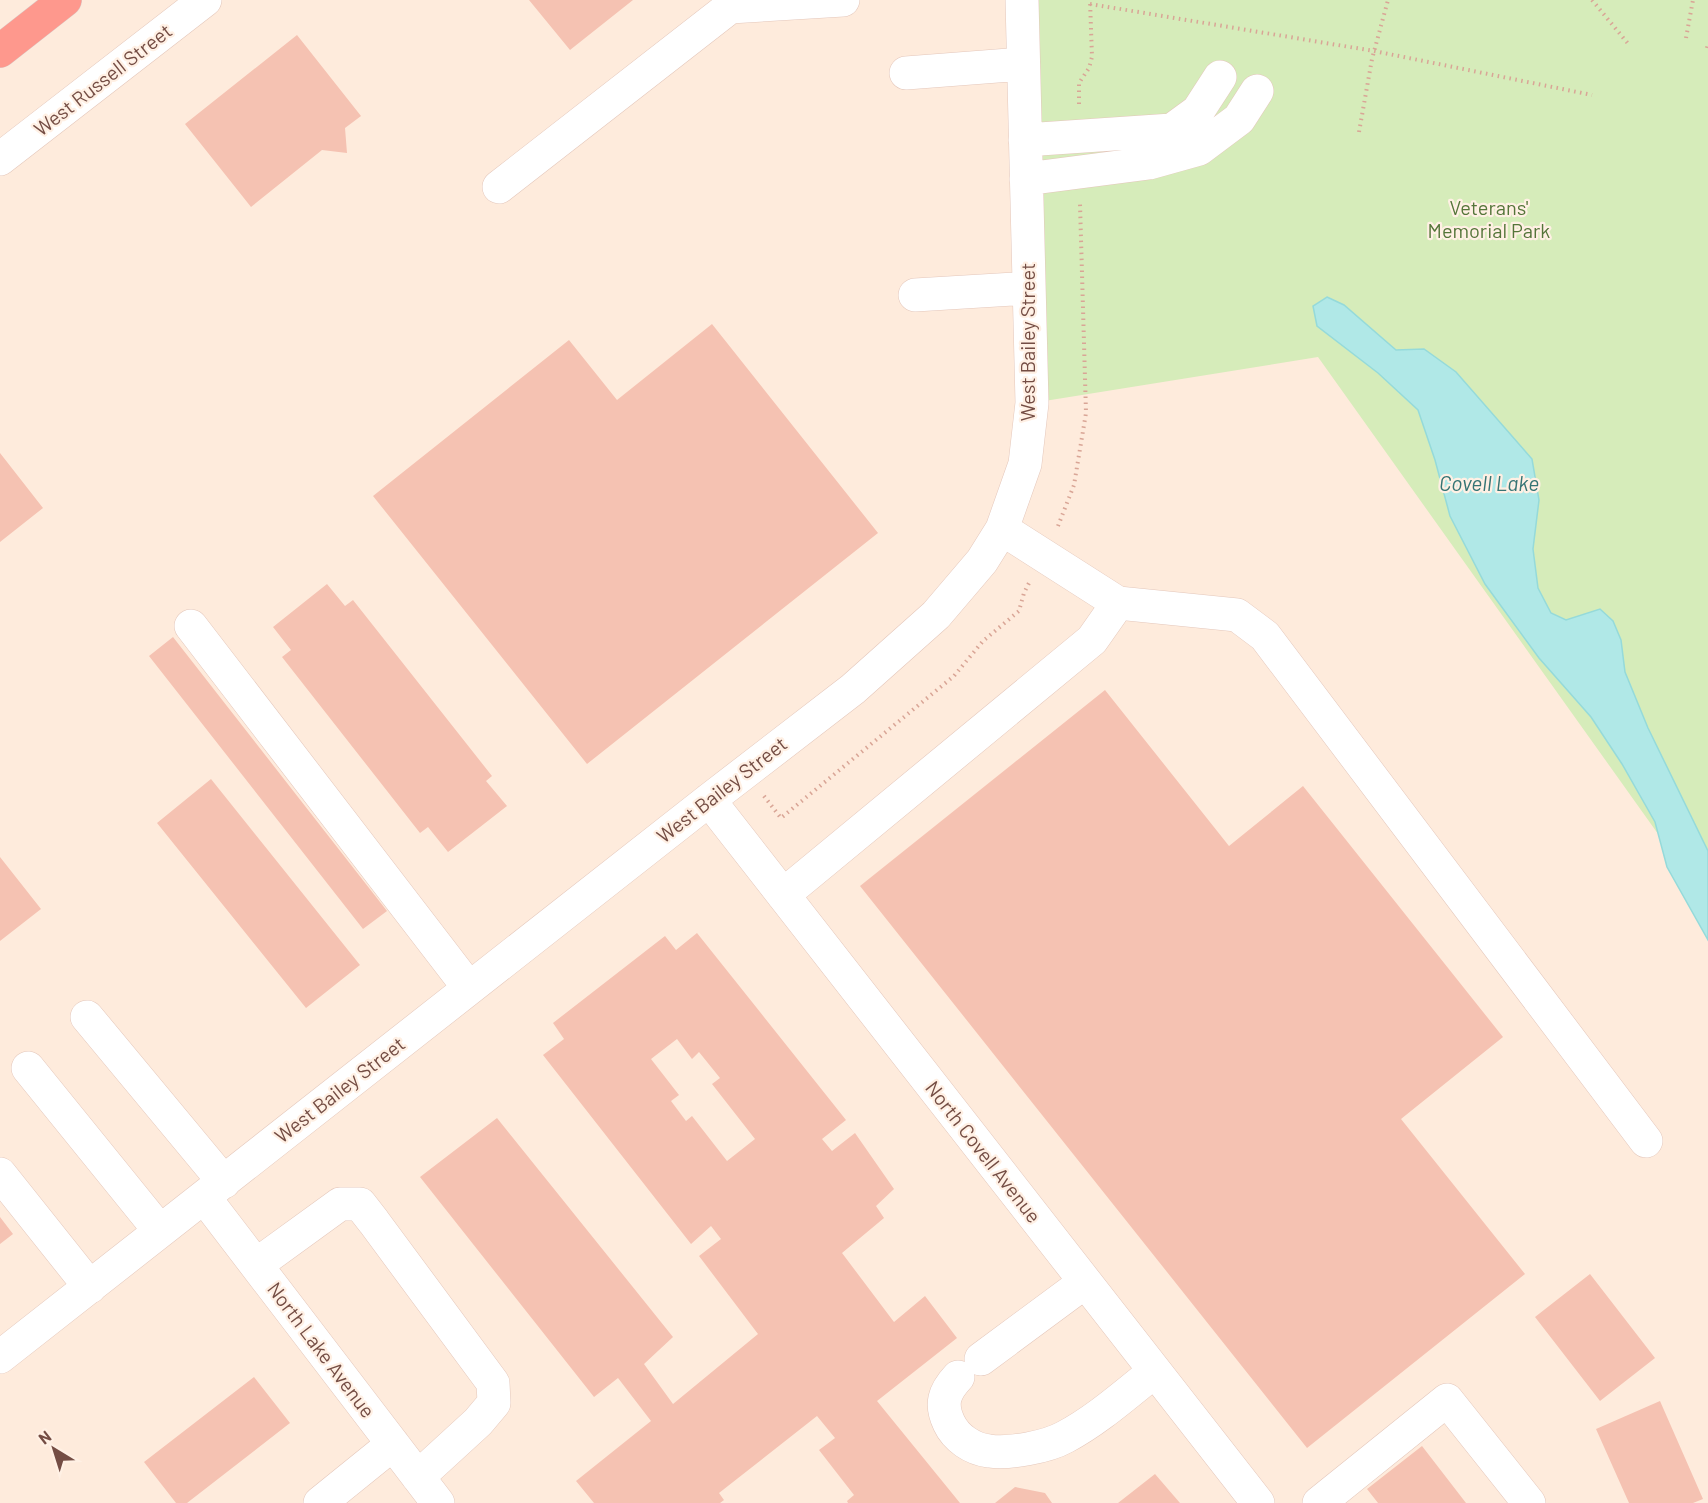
<svg xmlns="http://www.w3.org/2000/svg" width="1708" height="1503" viewBox="0 0 1708 1503" font-family="Barlow,sans-serif">
<style>
.green{fill:#d6ecba}
.water{fill:#b0e8e7;stroke:#95dada;stroke-width:1.5}
.building{fill:#f5c2b2;fill-rule:evenodd}
.lines{fill:none;stroke-linecap:round;stroke-linejoin:round}
.minor-casing{stroke:#e4c7bb;stroke-width:34}
.highway-casing{stroke:#d8cdcb;stroke-width:34}
.path{stroke:#d9a596;stroke-width:4;stroke-dasharray:1.5 4.5;stroke-linecap:butt}
.minor{stroke:#fff;stroke-width:33}
.highway{stroke:#fe988d;stroke-width:33}
.labels{text-anchor:middle;stroke-width:4.5;stroke-linejoin:round;paint-order:stroke}
.street-label{font-size:20px;fill:#744d44;stroke:#fff0e4}
.park-label{font-size:20px;fill:#547539;stroke:#fff0e4}
.water-label{font-size:21px;font-style:italic;fill:#357474;stroke:#fff0e4}
</style>
<rect width="100%" height="100%" fill="#feebdc"/>
<path class="green" d="M1028,0H1708V904L1318,357L1032,403Z"/>
<path class="water" d="M1327,297L1344,305L1396,350L1424,349L1456,372L1532,459L1539,500L1533,549L1538,588L1551,613L1566,620L1600,609L1613,621L1621,640L1625,672L1648,728L1708,851V940L1667,867L1655,822L1622,764L1591,717L1539,658L1485,584L1450,516L1435,460L1418,410L1378,373L1317,326L1313,306Z"/>
<path class="building" d="M529,0H633L570,50Z
M297,35L361,116L345,128L347,153L322,150L251,207L185,124Z
M712,324L878,533L587,764L373,496L569,340L617,400Z
M0,453L43,508L0,542Z
M327,584L345,606L353,600L492,776L486,781L507,806L448,852L428,827L420,833L282,657L291,650L273,627Z
M173,637L387,911L363,929L149,656Z
M1105,690L1229,846L1303,786L1503,1037L1401,1119L1525,1274L1307,1448L860,886Z
M211,779L360,965L306,1008L157,823Z
M0,857L41,909L0,941Z
M697,933L846,1120L822,1139L832,1151L855,1133L894,1189L876,1206L884,1218L842,1253L894,1322L925,1296L957,1338L877,1401L960,1503H848L847,1501L854,1495L819,1450L835,1438L817,1416L719,1493L724,1500L720,1503H594L576,1481L651,1421L618,1378L594,1397L420,1177L497,1118L673,1337L644,1364L673,1404L758,1334L699,1256L721,1239L711,1226L691,1244L543,1055L564,1039L553,1023L665,936L676,950ZM677,1039L692,1059L699,1052L720,1078L712,1084L755,1139L727,1161L692,1116L686,1121L671,1101L679,1095L651,1059Z
M0,1217L13,1234L0,1244Z
M1590,1274L1655,1358L1600,1401L1535,1317Z
M254,1377L290,1423L187,1503H176L144,1462Z
M1660,1401L1703,1499L1693,1503H1629L1596,1429Z
M1422,1446L1466,1503H1378L1367,1489Z
M1155,1474L1180,1503H1118Z
M1015,1487L1045,1493L1052,1503H995Z"/>
<g class="lines">
<g class="minor-casing">
<path id="minor" d="M906,73L1023,64
M1025,140L1172,130L1198,111L1220,77
M0,159L205,0
M1026,179L1149,163L1199,149L1239,119L1257,91
M499,187L730,7L843,0
M915,295L1029,288
M1002,529L1118,603L1237,615L1265,636L1646,1141
M191,626L469,988
M709,800L1258,1503
M783,895L1092,640L1118,603
M87,1017L224,1182
M28,1068L160,1231
M0,1174L90,1287
M204,1197L438,1503
M256,1265L340,1204H360L374,1222L493,1383L494,1403L478,1422L418,1477
M0,1357L709,800L853,689L936,615L982,561L1002,529L1025,464L1032,403L1022,0
M981,1359L1085,1282
M958,1377C944,1392 940,1404 949,1423C956,1438 972,1449 989,1451C1009,1454 1047,1447 1065,1437C1097,1420 1126,1394 1155,1371
M320,1503L393,1444
M1319,1503L1447,1400L1529,1503"/>
</g>
<g class="highway-casing">
<path id="highway" d="M0,51L65,0"/>
</g>
<path class="path" d="M1592,0L1630,46
M1090,4L1374,51L1592,95
M1686,38L1693,0
M1707,48L1708,44
M1079,104V83L1089,68L1092,57L1090,0
M1359,132L1372,59L1388,0
M1058,526L1074,485L1086,413L1080,204
M764,796L781,818L954,676L983,641L1019,611L1024,593L1029,583"/>
<use href="#minor" class="minor"/>
<use href="#highway" class="highway"/>
</g>
<g class="labels">
<g class="street-label">
<text transform="translate(103 80) rotate(-38)" y="7">West Russell Street</text>
<text transform="translate(1028 342) rotate(-90)" y="7">West Bailey Street</text>
<text transform="translate(722 790) rotate(-38)" y="7">West Bailey Street</text>
<text transform="translate(340 1090) rotate(-38)" y="7">West Bailey Street</text>
<text transform="translate(983 1152) rotate(52)" y="7">North Covell Avenue</text>
<text transform="translate(321 1350) rotate(53)" y="7">North Lake Avenue</text>
</g>
<g class="park-label">
<text x="1489" y="215">Veterans'<tspan x="1489" dy="23">Memorial Park</tspan></text>
</g>
<g class="water-label">
<text x="1489" y="491">Covell Lake</text>
</g>
</g>
<g transform="translate(54 1449) rotate(322)" stroke="#fff0e4" stroke-width="4.5" paint-order="stroke">
<path d="M0-4.5L10 22L0 15L-10 22Z" fill="#744d44"/>
<text y="-9" font-size="16" font-weight="bold" text-anchor="middle" fill="#744d44">N</text>
</g>
</svg>
